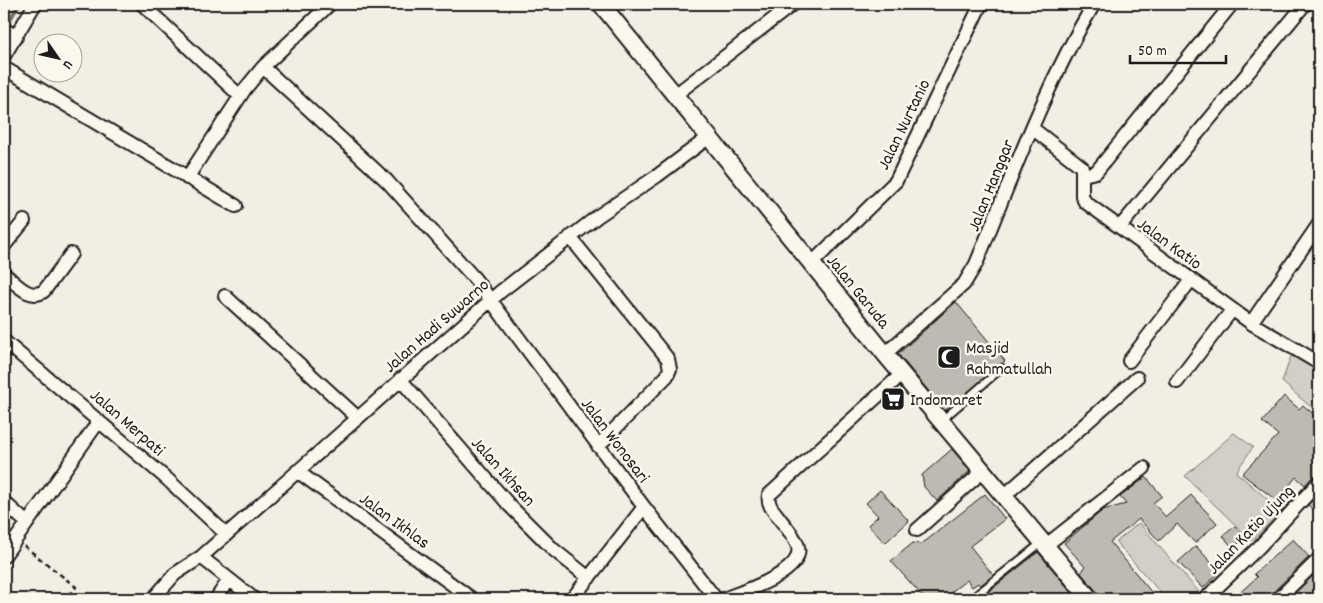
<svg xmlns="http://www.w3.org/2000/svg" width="1323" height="603" viewBox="0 0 1323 603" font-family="Dekko,sans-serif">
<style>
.green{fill:#d2cfc6;stroke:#777671}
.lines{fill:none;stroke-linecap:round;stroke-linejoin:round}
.stream{stroke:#716f6b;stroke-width:4}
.building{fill:#bdbab1;stroke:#1c1c1c}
.service-casing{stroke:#1c1c1c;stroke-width:10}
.minor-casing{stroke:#1c1c1c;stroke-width:16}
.tertiary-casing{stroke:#1c1c1c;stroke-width:20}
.path{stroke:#1c1c1c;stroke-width:2.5;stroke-dasharray:5 4;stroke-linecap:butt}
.service{stroke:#fbf7ec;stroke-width:6}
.minor{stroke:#fbf7ec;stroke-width:12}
.tertiary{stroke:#fbf7ec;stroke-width:16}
.labels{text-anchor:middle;stroke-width:5;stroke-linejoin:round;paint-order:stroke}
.street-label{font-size:18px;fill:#1c1c1c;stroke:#fbf7ec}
.poi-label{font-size:18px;fill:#1c1c1c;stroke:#fbf7ec;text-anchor:start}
</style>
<rect width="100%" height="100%" fill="#f2eee4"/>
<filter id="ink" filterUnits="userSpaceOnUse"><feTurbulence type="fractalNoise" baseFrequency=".02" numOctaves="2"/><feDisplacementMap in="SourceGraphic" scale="10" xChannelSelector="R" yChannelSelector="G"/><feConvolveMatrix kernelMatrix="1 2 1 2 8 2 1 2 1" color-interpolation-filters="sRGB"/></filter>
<g filter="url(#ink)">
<path class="green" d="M1292,353L1319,368V414L1282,382Z
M1234,433L1253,447L1236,472L1281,511L1252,541L1185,476Z
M1139,523L1199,592L1191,599H1166L1116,542Z"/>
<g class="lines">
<path class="stream" d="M5,28L19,4"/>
</g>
<path class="building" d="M956,302L1005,361L945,411L898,354Z
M1284,396L1299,409L1303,405L1319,419V474L1313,476L1305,485L1296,477L1277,501L1242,474L1278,435L1262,422Z
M952,449L970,471L937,501L924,487L922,475Z
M1146,477L1162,496L1153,503L1166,517L1191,495L1217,523L1195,543L1177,524L1159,541L1139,519L1110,542L1157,599H1100L1098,593L1081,573L1085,567L1064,543L1103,510L1126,504L1120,497Z
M880,490L909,521L885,543L868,525L878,516L866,503Z
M985,494L1005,519L970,546L993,575L980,586L978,583L972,587L967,580L951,592L957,599H925L891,561L913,543L921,544L927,540Z
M1319,494V516L1308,505Z
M1235,526L1245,538L1233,548L1223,536Z
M1293,539L1309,557L1272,593L1270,599H1233L1257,577L1254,574Z
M1196,546L1220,572L1203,588L1178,562Z
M1038,552L1077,599H992L987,593Z
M1319,570V599H1289Z"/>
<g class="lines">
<g class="service-casing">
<path id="service" d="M942,420L1002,368
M971,599L1041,543"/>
</g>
<g class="minor-casing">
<path id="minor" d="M142,4L240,96
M330,4L263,67L387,181L475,279L644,507L716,599
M4,29L16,37
M4,56L35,4
M4,68L236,206
M675,95L793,4
M1032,128L1082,167V196L1085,202L1251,323L1319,363
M1083,175L1096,172L1232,4
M187,178L245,89L263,67
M1120,227L1305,4
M570,237L668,359L670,369L667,376L598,446
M4,246L24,221
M811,264L896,181L981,4
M4,274C16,283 29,301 44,291L71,254
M225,296L358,418
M1251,323L1319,224
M4,341L167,479L226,534
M885,354L964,284L976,264C1012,177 1045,85 1094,4
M1129,361L1191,280
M400,379L510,506L554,550L589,578
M1177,382L1232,310
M297,471L472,599
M1004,496L1137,378
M4,502L27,523
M917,530L983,471
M1045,546L1144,468
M4,556L99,421
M201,557L254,599
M153,599L175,574L201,557L500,292L598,216L657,176L709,137
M216,599L229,580
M572,599L644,507
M723,599C742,592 804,573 798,547C796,537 783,524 777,515C772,509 767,503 769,495L902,374
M1205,599L1259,547L1319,482
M1278,599L1319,559"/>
</g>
<g class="tertiary-casing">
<path id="tertiary" d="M601,4L885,354L1090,599"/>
</g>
<path class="path" d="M24,546L76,587L67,599"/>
<use href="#service" class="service"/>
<use href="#minor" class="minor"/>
<use href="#tertiary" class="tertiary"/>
</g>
</g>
<defs>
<g id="mosque-square" transform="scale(1.25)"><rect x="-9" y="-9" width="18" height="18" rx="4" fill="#1c1c1c" stroke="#fbf7ec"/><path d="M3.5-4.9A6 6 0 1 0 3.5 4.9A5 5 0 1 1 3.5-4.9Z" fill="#fff"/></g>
<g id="supermarket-square" transform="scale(1.25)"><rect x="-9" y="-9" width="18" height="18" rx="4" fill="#1c1c1c" stroke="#fbf7ec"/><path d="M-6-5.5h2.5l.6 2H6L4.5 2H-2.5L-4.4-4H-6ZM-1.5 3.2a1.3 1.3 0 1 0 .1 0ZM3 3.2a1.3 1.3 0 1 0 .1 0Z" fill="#fff"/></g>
</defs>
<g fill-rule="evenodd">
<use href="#mosque-square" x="949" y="357"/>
<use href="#supermarket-square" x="893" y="399"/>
</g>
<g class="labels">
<g class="street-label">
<text transform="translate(903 124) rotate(-64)" y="6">Jalan Nurtanio</text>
<text transform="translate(990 185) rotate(-68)" y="6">Jalan Hanggar</text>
<text transform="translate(1170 243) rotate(36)" y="6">Jalan Katio</text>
<text transform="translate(859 291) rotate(51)" y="6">Jalan Garuda</text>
<text transform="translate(436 325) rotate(-41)" y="6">Jalan Hadi Suwarno</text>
<text transform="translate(128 422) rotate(41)" y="6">Jalan Merpati</text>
<text transform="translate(616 440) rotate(53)" y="6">Jalan Wonosari</text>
<text transform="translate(504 471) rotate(48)" y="6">Jalan Ikhsan</text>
<text transform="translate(395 520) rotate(36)" y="6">Jalan Ikhlas</text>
<text transform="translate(1250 529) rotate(-46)" y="6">Jalan Katio Ujung</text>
</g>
<g class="poi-label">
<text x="966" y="353">Masjid<tspan x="966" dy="21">Rahmatullah</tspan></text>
<text x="910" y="405">Indomaret</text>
</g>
</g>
<rect width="1323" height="603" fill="none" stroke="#fbf7ec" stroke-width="20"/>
<rect x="10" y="10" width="1303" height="583" fill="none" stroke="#1c1c1c" stroke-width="2" filter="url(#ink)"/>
<g transform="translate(58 58) rotate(124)"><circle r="24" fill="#fbf7ec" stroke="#a29f99"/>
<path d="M0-4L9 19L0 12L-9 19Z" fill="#1c1c1c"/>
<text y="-8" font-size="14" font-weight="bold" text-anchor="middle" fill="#1c1c1c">U</text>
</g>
<path d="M1130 55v8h96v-8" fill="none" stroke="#1c1c1c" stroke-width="2.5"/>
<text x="1138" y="55" font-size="15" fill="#1c1c1c" stroke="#fbf7ec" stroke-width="4" paint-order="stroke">50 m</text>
</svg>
